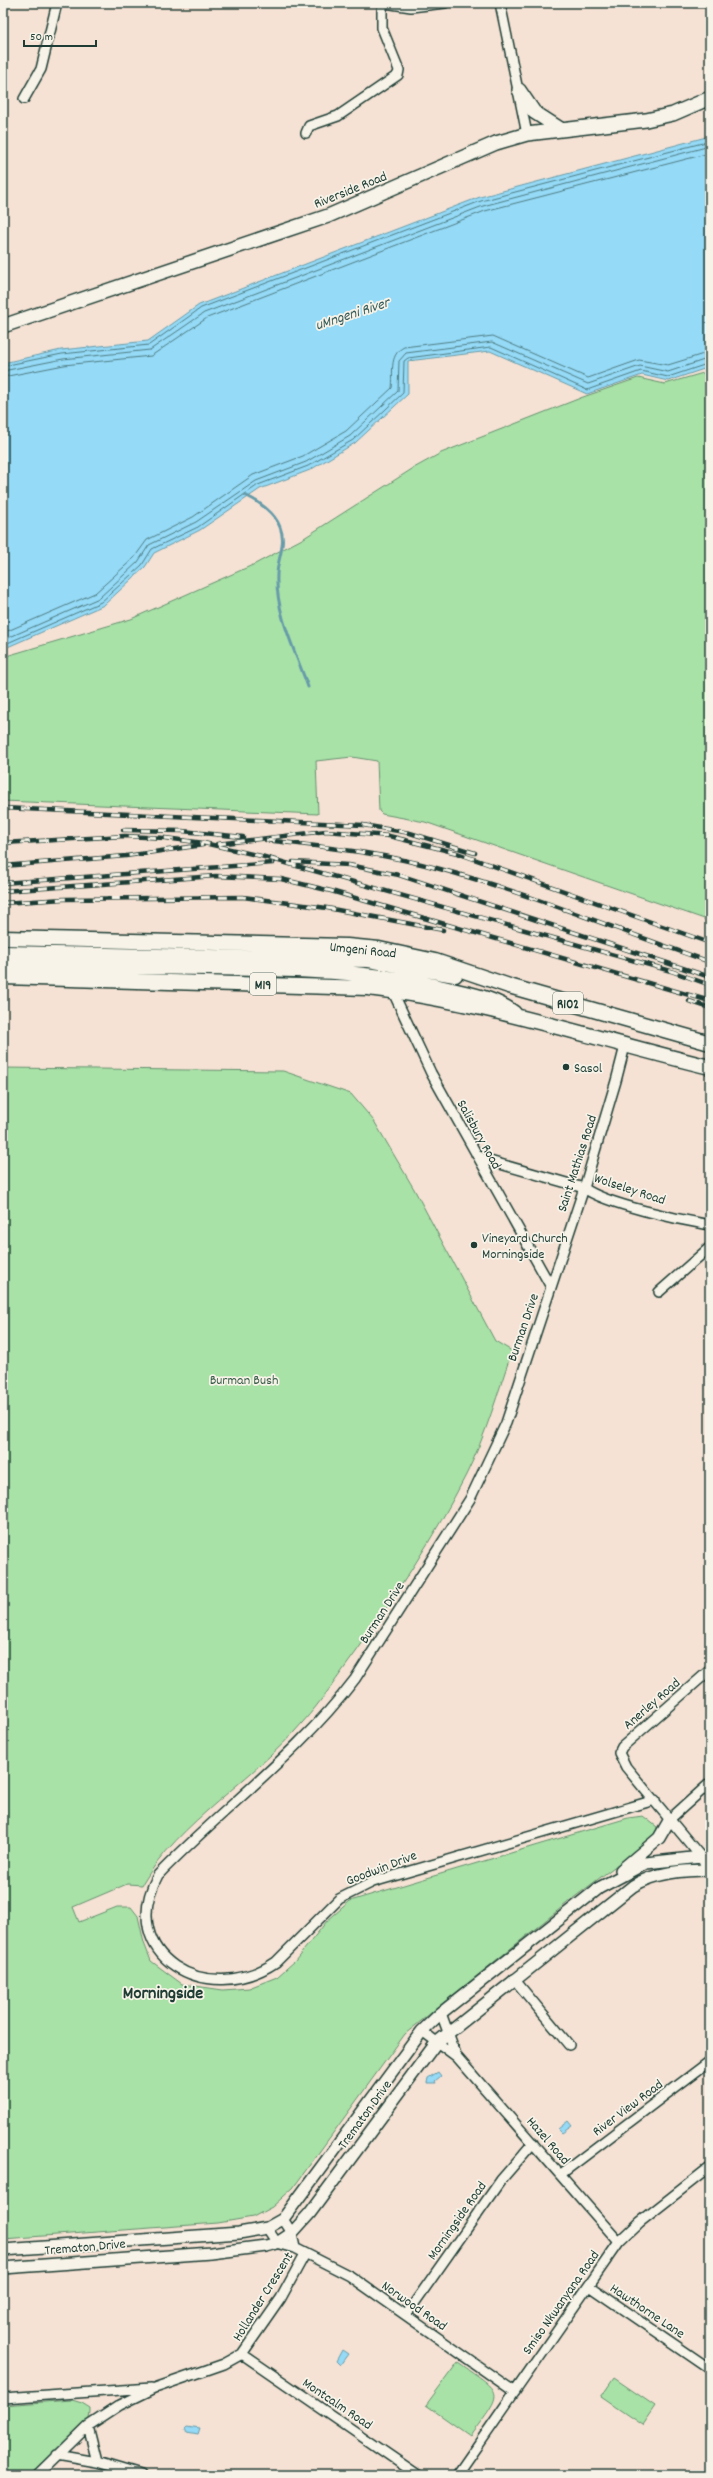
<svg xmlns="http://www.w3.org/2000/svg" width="713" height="2478" viewBox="0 0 713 2478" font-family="Dekko,sans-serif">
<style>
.green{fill:#a8e2a7;stroke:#64906e}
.water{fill:#95daf7;stroke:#669ba9}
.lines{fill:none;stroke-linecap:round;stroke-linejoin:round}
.shore{stroke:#4e7c82;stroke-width:1}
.stream{stroke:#669ba9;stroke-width:3}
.minor-casing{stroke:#1f3d34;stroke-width:12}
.tertiary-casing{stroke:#1f3d34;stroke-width:14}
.secondary-casing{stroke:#1f3d34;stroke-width:16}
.primary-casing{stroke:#1f3d34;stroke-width:17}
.minor{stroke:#f7f3e8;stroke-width:9}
.tertiary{stroke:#f7f3e8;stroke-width:11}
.secondary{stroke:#f7f3e8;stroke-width:13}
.primary{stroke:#f7f3e8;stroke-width:14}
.rail-casing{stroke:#1f3d34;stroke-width:4.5}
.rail{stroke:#f7f3e8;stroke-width:3;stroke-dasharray:9;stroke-linecap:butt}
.poi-dot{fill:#1f3d34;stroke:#f7f3e8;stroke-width:1.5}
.labels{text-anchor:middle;stroke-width:3.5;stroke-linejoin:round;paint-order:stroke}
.shield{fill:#f7f3e8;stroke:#60746a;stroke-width:1}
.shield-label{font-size:13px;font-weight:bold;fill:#1f3d34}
.street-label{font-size:14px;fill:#1f3d34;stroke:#f7f3e8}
.poi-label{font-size:14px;fill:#1f3d34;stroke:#f7f3e8;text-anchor:start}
.park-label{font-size:14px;fill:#3a5e4b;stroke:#f7f3e8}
.water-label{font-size:15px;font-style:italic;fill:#375c5b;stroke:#f7f3e8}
.district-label{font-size:18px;font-weight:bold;fill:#1f3d34;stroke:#f7f3e8}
</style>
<rect width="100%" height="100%" fill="#f6e2d4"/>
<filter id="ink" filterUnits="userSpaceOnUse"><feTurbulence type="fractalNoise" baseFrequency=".025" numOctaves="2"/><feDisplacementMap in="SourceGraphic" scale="8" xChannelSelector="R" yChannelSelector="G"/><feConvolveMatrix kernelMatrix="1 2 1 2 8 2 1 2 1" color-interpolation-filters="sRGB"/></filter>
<g filter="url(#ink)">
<path class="green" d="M710,371V921L425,822L382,814L379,811L377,761L352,757L316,761L318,814L3,801V657L131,619L255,564L304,538L412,469L441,453L583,397L638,378L665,384Z
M3,1068L283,1071L351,1094L374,1121L414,1189L495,1341L512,1351C498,1392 486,1435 466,1475C435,1536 396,1595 356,1652C338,1676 322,1701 302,1723C254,1780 179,1821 142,1885L127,1884L73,1907L79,1922L117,1907H131L138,1916L144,1943L151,1961L182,1984L223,1990L249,1988L277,1977L295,1961L327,1921L350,1901L628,1818L643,1816L657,1827L655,1836L572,1899L405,2034L293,2188L272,2207L253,2217L218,2223L3,2239Z
M458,2362C505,2395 505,2389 470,2436L426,2405Z
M614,2378L655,2406L642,2425L601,2397Z
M72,2400L82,2403L90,2408C92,2435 59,2457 42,2475H3V2405Z"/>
<path class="water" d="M710,136V367L668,381L642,375L587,394L490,351L408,361V394L355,443L310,470L260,489L200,530L154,553L145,567L104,605L3,649V363L61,350L148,341L199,305L480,197Z
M438,2072L441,2076L435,2081L436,2083H427L428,2078Z
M568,2121L572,2126L562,2133L558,2129Z
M342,2350L348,2354L340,2365L336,2361Z
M187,2427L200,2429L198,2435L187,2433L185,2429Z"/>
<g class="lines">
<path class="shore" d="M3,366L62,354L149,345L201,308L481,201L710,141
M3,371L63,359L150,350L204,313L483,206L710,146
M3,377L64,365L151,356L207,318L485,211L710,153
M3,633L95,593L134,558L147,540L193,517L253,475L303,456L346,431L392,388C394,374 388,355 404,347L493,336L588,378L639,360L668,365L710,352
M3,640L99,598L138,562L149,545L196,522L256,481L306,462L350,436L398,391L399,361L406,353L492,342L588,384L640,366L668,372L710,358
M3,645L101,602L142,565L152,549L198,527L258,485L308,466L353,440L403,393L404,361L408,358L491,347L587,390L641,371L668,377L710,363"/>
<path class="stream" d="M245,495C258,501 275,513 280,527C287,544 277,559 277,575C275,612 296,653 308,687"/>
<g class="minor-casing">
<path id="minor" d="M385,3L411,7L445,3
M500,3L527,134
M24,99L41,69L57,3
M306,133L309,126L338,116L398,75L399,70L382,28V3
M392,990L431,1073L551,1287
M625,1046L616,1081L584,1188L506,1423L470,1499L355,1679C299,1753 223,1808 158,1875C115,1955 207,2009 276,1962L339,1899L373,1882L655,1800
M476,1154L486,1160L584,1188C605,1204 681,1220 710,1225
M659,1292L710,1247
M670,1819L710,1783
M701,1857L626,1767L619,1753L622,1747L710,1670
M514,1979L569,2045
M441,2013L457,2057
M422,2031L457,2057L619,2242
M561,2174L710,2061
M283,2219L292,2233L295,2248
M267,2228L277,2243L295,2248L350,2276L515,2392
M589,2286L710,2369
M406,2315L501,2180L533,2143
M242,2354L418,2475
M3,2398L151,2388
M88,2426L97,2462L141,2475
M57,2455L97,2462
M38,2475L88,2426L120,2405L155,2388L224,2364L242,2354L281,2298L305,2254
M457,2475L619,2242L640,2222L710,2167"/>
</g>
<g class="tertiary-casing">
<path id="tertiary" d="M621,1870L659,1838L670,1819
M3,2250L239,2233L267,2228L283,2219L422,2031L441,2013L599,1888L646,1863L701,1857L710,1868
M3,2268L211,2253L266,2246L277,2243L292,2233L310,2213L436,2043L633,1886C656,1872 684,1870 710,1870"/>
</g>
<g class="secondary-casing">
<path id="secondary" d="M519,90L534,112L562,130
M3,326L328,216L496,143L527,134L646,120L673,114L710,98"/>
</g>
<g class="primary-casing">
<path id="primary" d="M3,938L347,946L379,949L435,961L509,986L710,1043
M3,953L369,960L455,975
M3,965C72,966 140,967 209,968C291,969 372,970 452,990C474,995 496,999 514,1013
M3,977L368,988C484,1001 597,1040 710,1067"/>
</g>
<use href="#minor" class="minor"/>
<use href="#tertiary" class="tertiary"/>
<use href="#secondary" class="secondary"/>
<use href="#primary" class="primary"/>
<g class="rail-casing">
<path id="rail" d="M3,808L363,825L410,833L475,853
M123,830L182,831L243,837
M266,840C324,847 384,853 440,869C531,894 620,931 710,962
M3,843L125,836L165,838L204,843L261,856L671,971L710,985
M217,844L326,831L389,836L457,853L710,943
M293,862L349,865L399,875L710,977
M3,866L126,856L203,845
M3,883L273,863
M3,891L216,876L281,879L331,891L710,1001
M3,903L64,899L243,897L327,908L443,930
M689,1001L710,1008"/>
</g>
<use href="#rail" class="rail"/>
</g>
</g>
<g class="poi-dot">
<circle cx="566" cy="1067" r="4"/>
<circle cx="474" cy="1245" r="4"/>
</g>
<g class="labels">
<g class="shield">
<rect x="250" y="973" width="26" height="22" rx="3"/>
<rect x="553" y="992" width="30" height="22" rx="3"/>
</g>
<g class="shield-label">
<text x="263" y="989">M19</text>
<text x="568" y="1008">R102</text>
</g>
<g class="street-label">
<text transform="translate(350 189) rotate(-22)" y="5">Riverside Road</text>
<text transform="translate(363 949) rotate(6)" y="5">Umgeni Road</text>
<text transform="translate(480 1134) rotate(61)" y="5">Salisbury Road</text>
<text transform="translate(576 1163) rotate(-72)" y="5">Saint Mathias Road</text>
<text transform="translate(630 1188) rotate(18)" y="5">Wolseley Road</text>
<text transform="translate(522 1327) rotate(-71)" y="5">Burman Drive</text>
<text transform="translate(381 1612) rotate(-57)" y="5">Burman Drive</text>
<text transform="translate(651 1703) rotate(-41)" y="5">Anerley Road</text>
<text transform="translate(381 1867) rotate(-21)" y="5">Goodwin Drive</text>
<text transform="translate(627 2107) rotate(-37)" y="5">River View Road</text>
<text transform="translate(364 2114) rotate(-54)" y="5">Trematon Drive</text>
<text transform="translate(549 2140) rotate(49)" y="5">Hazel Road</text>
<text transform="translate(456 2220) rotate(-55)" y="5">Morningside Road</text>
<text transform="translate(85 2246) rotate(-5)" y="5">Trematon Drive</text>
<text transform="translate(262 2296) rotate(-58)" y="5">Hollander Crescent</text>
<text transform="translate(560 2302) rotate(-55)" y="5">Smiso Nkwanyana Road</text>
<text transform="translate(415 2305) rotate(35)" y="5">Norwood Road</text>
<text transform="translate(648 2310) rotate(34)" y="5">Hawthorne Lane</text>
<text transform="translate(338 2403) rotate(34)" y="5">Montcalm Road</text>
</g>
<g class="poi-label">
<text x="574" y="1072">Sasol</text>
<text x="482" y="1242">Vineyard Church<tspan x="482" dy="16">Morningside</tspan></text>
</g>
<g class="park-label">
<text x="244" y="1384">Burman Bush</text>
</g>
<g class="water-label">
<text transform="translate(352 313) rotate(-18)" y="5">uMngeni River</text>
</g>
<g class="district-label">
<text x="163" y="1998">Morningside</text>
</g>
</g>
<rect width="713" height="2478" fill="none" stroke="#f7f3e8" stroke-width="16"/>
<rect x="8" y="8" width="697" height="2462" fill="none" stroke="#1f3d34" stroke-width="1.5" filter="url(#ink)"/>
<path d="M24 40v6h72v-6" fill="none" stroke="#1f3d34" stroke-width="2"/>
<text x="30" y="40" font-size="12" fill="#1f3d34" stroke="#f7f3e8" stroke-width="3" paint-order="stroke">50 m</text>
</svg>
